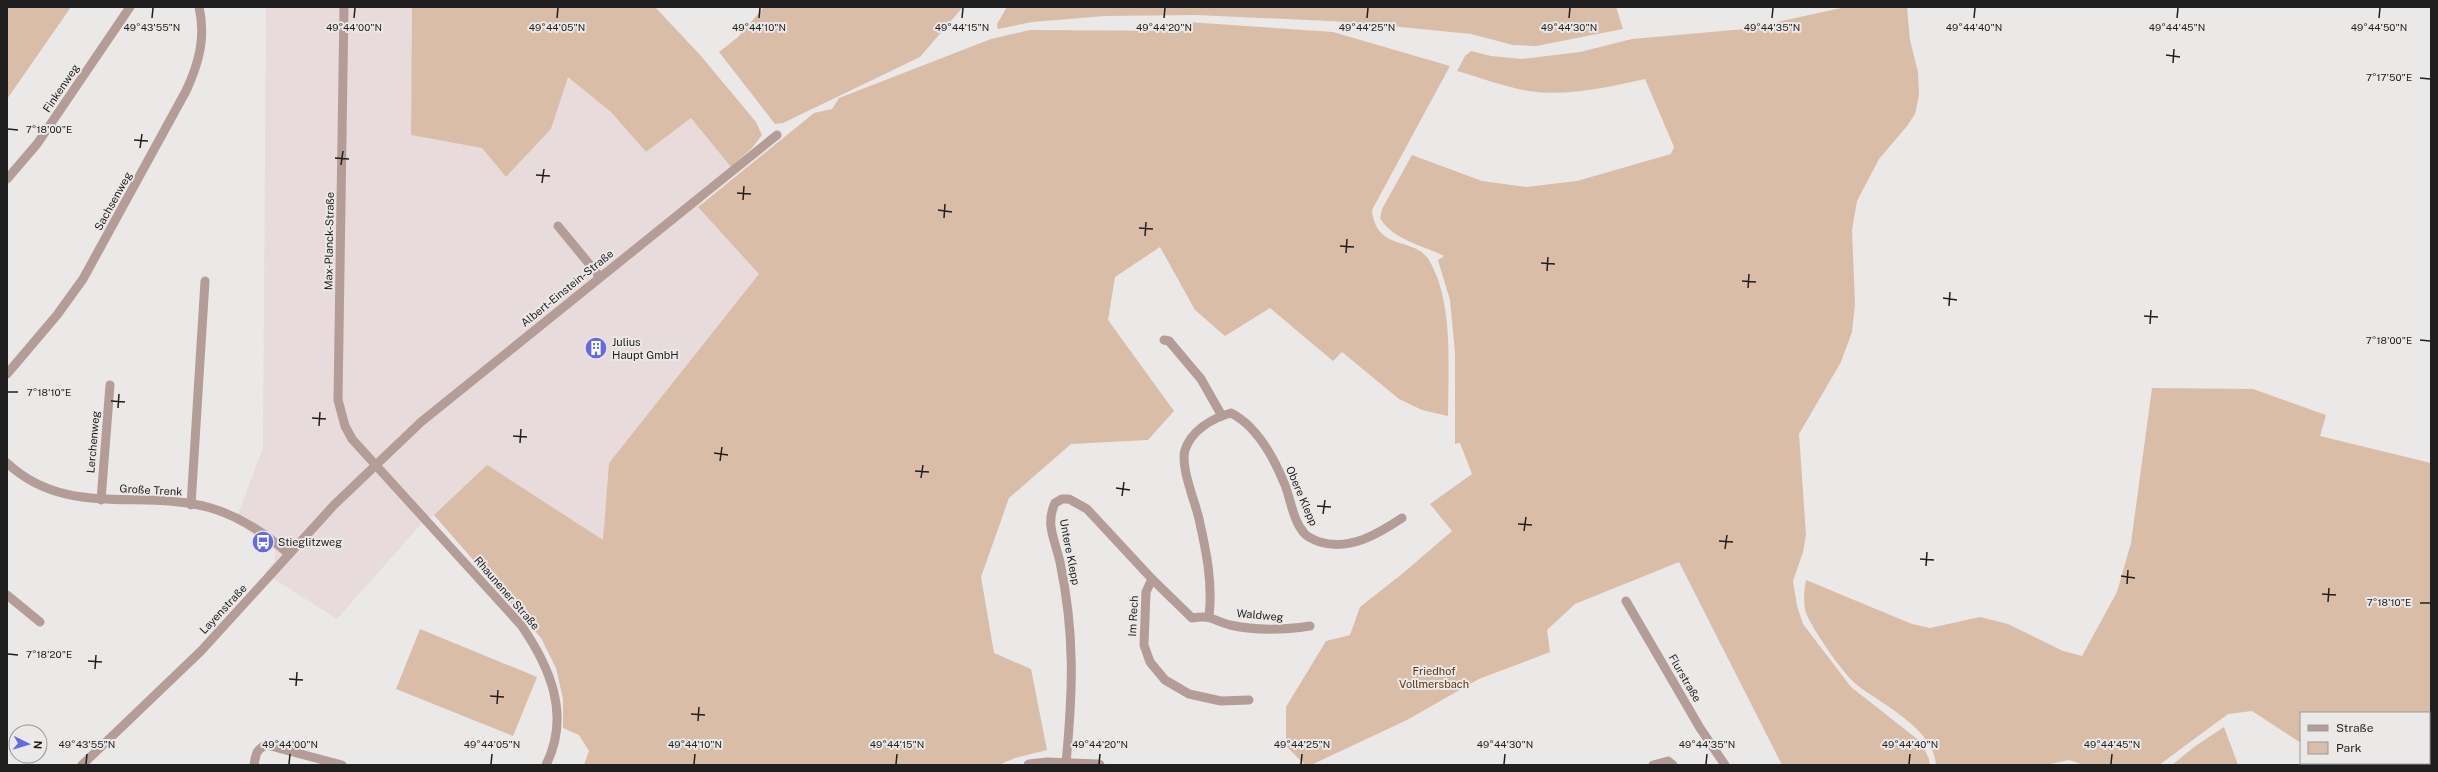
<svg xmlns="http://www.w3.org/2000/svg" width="2438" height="772" viewBox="0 0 2438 772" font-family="'Public Sans',sans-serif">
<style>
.built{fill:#e7dbdb}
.green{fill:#dabda7}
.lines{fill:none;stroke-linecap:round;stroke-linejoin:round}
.minor{stroke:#b49d96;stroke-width:9}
.tertiary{stroke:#b49d96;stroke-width:11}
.ticks{fill:none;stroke:#201f1f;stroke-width:1.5}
.labels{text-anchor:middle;stroke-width:4;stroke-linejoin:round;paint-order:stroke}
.street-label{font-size:11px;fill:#201f1f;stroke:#ebe8e8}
.poi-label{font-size:11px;fill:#201f1f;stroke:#ebe8e8;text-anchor:start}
.park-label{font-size:11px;fill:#5e3610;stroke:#ebe8e8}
.ticks-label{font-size:10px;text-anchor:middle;fill:#201f1f;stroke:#ebe8e8;stroke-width:4;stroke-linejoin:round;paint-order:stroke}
</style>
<rect width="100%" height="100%" fill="#ebe8e8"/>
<path class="built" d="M266,7H412L411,135L482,148L506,177L551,129L568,76L611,112L646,152L691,118L731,167L698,207L759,274L609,463L603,541L434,515L421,524L337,619L265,573L275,560V550L235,522L263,448Z"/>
<path class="green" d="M7,7H71L7,99Z
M412,7H655L701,56L756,122L762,135L752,148L731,167L691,118L646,152L611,112L568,77L551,129L506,177L482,148L411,135Z
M764,7H963L920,57L783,123L775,124L719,52L738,37Z
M1007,7H1616L1623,29L1536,46L1513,45L1471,34L1350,22L1196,15L1105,16L1032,22L998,29L997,24Z
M1846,7H1907L1910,40L1918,72L1919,95L1915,114L1907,126L1879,159L1857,201L1852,230L1855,304L1852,332L1841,362L1799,434L1806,535L1803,552L1793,581L1797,606L1803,624L1851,687L1921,742L1929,759L1930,765H1782L1679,562L1575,604L1547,630L1550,652L1479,679L1407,720L1311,765H1305L1286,746V707L1326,641L1350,635L1360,607L1402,574L1452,531L1430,504L1472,474L1460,443L1455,444V353L1450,300L1438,260L1444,256C1422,245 1393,240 1380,218L1382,209L1412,155L1482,181L1526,187L1577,181L1671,154L1674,147L1645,79C1608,87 1567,97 1529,91C1505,87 1481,78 1457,71L1465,56L1471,51L1491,56L1522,59L1580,52L1632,39L1745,29Z
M1187,22L1333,32L1450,66L1372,210C1376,252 1414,236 1429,260C1454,302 1448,369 1448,416L1422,410L1399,399L1342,352L1333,361L1270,308L1225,336L1195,310L1160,247L1115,277L1108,320L1174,411L1148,440L1071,444L1009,498L981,577L994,653L1031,669L1047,750L1015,758L999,765H584L589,751L579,735L563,728V699L556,668L541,638L434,515L487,465L603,540L609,463L759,274L698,207L814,113L832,109L839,98L991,39L1030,30L1185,31Z
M2152,388L2253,389L2326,415L2320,436L2431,463V765H2325L2323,763H2429V713H2301V743L2252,711L2228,714L2159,765H2084L2069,760L2046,765H1936C1934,729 1883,705 1857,685C1843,674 1813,630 1806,613C1803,602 1804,591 1806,580L1912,624L1930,628L1980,617L2008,624L2063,651L2082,656L2117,592L2131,543Z
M420,629L537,677L513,736L396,689Z
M2224,727L2238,765H2172L2194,747Z"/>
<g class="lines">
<path class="minor" d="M344,7L338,400L345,426L352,439L521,625C550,667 571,715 546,765
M7,179L37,144L130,7
M558,226L600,277
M1164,340L1169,341L1201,379L1222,416
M7,374L57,315L83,279L186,91C199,63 206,37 199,7
M7,463C67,519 141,488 211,508C241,517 265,533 289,554
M101,500L110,385
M191,505L205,281
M1152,579L1146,592L1144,645L1150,662L1165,680L1189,694L1221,701L1249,700
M7,595L40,622
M1626,601L1700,728L1725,765
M1209,616C1213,583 1206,550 1199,519C1195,501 1180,467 1185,450C1191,431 1212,418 1231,413C1257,426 1274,458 1285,485C1291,501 1293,520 1304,533C1308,538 1314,540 1320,542C1350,551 1378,534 1402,518
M1066,763C1073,690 1075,634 1060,562C1055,540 1045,524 1055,503L1062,499H1069L1087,509L1152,579L1192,618C1212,615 1212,620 1230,625C1257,631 1284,630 1310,626
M82,765L201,651L334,505L421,422L777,135
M254,765C256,754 256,749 267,745L342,765
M1653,765L1668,761L1673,765"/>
<path class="tertiary" d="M1029,765L1047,763L1099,765"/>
</g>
<path class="ticks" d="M152,18L153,8M354,18L355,8M557,18L558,8M759,18L760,8M962,18L963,8M1164,18L1165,8M1367,18L1368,8M1569,18L1570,8M1772,18L1773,8M1974,18L1975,8M2177,18L2178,8M2379,18L2380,8M2166,55L2180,57M2173,63L2174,49M2420,78L2430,79M8,129L18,130M134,140L148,141M140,148L142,134M335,158L349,159M341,165L343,151M536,175L550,176M542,183L544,169M737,193L751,194M743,200L744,186M938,210L952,212M944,218L945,204M1139,228L1153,229M1145,236L1146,222M1340,246L1354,247M1346,253L1347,239M1541,263L1555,264M1547,271L1548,257M1742,281L1756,282M1748,288L1749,274M1943,298L1957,300M1949,306L1950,292M2144,316L2158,317M2150,324L2151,310M2420,340L2430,341M8,392H18M111,401L125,402M118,408L119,394M312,418L326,419M319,426L320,412M513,436L527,437M520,443L521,429M714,453L728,455M720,461L722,447M915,471L929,472M921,478L923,465M1116,488L1130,490M1122,496L1124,482M1317,506L1331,507M1323,514L1325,500M1518,524L1532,525M1524,531L1526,517M1719,541L1733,542M1725,549L1727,535M1920,559L1934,560M1926,566L1927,552M2121,576L2135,578M2127,584L2128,570M2322,594L2336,595M2328,602L2329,588M2420,603H2430M8,654L18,655M88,661L102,662M95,669L96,655M289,679L303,680M296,686L297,672M490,696L504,697M497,704L498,690M691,714L705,715M698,721L699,707M86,764L87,754M289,764L290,754M491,764L492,754M694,764L695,754M896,764L897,754M1099,764L1100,754M1301,764L1302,754M1504,764L1505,754M1706,764L1707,754M1909,764L1910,754M2111,764L2112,754"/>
<defs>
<g id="building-disc" transform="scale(1.15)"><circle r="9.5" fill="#636ae3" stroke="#ebe8e8"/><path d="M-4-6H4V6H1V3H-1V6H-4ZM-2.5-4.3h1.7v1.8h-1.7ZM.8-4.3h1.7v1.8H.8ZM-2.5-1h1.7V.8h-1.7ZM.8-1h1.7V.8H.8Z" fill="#fff"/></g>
<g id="bus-disc" transform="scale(1.15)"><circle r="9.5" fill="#636ae3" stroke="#ebe8e8"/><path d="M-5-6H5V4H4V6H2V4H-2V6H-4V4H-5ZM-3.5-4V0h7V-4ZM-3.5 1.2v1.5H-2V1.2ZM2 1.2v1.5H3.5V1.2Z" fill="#fff"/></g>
</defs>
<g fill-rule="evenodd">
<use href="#building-disc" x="596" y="348"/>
<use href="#bus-disc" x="263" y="542"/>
</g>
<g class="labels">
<g class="street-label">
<text transform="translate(61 88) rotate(-56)" y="4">Finkenweg</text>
<text transform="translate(113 201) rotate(-61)" y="4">Sachsenweg</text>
<text transform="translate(329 241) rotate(-89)" y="4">Max-Planck-Straße</text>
<text transform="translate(567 288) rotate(-39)" y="4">Albert-Einstein-Straße</text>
<text transform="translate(93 442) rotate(-85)" y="4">Lerchenweg</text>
<text transform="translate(151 490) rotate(3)" y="4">Große Trenk</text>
<text transform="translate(1302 496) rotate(67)" y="4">Obere Klepp</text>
<text transform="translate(1070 552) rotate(79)" y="4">Untere Klepp</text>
<text transform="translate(507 593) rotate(49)" y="4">Rhaunener Straße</text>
<text transform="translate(223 609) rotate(-47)" y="4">Layenstraße</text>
<text transform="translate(1260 615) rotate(5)" y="4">Waldweg</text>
<text transform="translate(1133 616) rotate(-87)" y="4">Im Rech</text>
<text transform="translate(1685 678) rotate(60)" y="4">Flurstraße</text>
</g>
<g class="poi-label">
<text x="612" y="346">Julius<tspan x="612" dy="13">Haupt GmbH</tspan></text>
<text x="278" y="546">Stieglitzweg</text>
</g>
<g class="park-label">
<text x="1434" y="675">Friedhof<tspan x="1434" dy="13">Vollmersbach</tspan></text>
</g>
</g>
<g class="ticks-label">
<text x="152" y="31">49°43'55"N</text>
<text x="354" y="31">49°44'00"N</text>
<text x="557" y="31">49°44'05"N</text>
<text x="759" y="31">49°44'10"N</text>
<text x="962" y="31">49°44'15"N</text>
<text x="1164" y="31">49°44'20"N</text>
<text x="1367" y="31">49°44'25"N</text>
<text x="1569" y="31">49°44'30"N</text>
<text x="1772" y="31">49°44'35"N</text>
<text x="1974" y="31">49°44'40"N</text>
<text x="2177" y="31">49°44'45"N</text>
<text x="2379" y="31">49°44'50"N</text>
<text x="2389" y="81">7°17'50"E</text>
<text x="49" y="133">7°18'00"E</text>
<text x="2389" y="344">7°18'00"E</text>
<text x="49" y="396">7°18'10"E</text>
<text x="2389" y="606">7°18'10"E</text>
<text x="49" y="658">7°18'20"E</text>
<text x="87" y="748">49°43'55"N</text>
<text x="290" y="748">49°44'00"N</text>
<text x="492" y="748">49°44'05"N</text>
<text x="695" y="748">49°44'10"N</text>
<text x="897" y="748">49°44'15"N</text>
<text x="1100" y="748">49°44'20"N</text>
<text x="1302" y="748">49°44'25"N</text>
<text x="1505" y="748">49°44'30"N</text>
<text x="1707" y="748">49°44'35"N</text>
<text x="1910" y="748">49°44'40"N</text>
<text x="2112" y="748">49°44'45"N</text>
</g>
<rect width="2438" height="772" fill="none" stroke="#201f1f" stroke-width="16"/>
<rect x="2300" y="712" width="130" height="52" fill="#ebe8e8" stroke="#9a9898"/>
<rect x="2308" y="725" width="20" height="6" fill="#b49d96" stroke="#9a9898"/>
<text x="2336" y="732" font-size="12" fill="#201f1f">Straße</text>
<rect x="2308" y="742" width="20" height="12" fill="#dabda7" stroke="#9a9898"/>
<text x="2336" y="752" font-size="12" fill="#201f1f">Park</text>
<g transform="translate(28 744) rotate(95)"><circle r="19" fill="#ebe8e8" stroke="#9a9898"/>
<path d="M0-3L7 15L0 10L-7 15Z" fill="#636ae3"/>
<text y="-6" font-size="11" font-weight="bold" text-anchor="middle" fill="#201f1f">N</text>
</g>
</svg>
